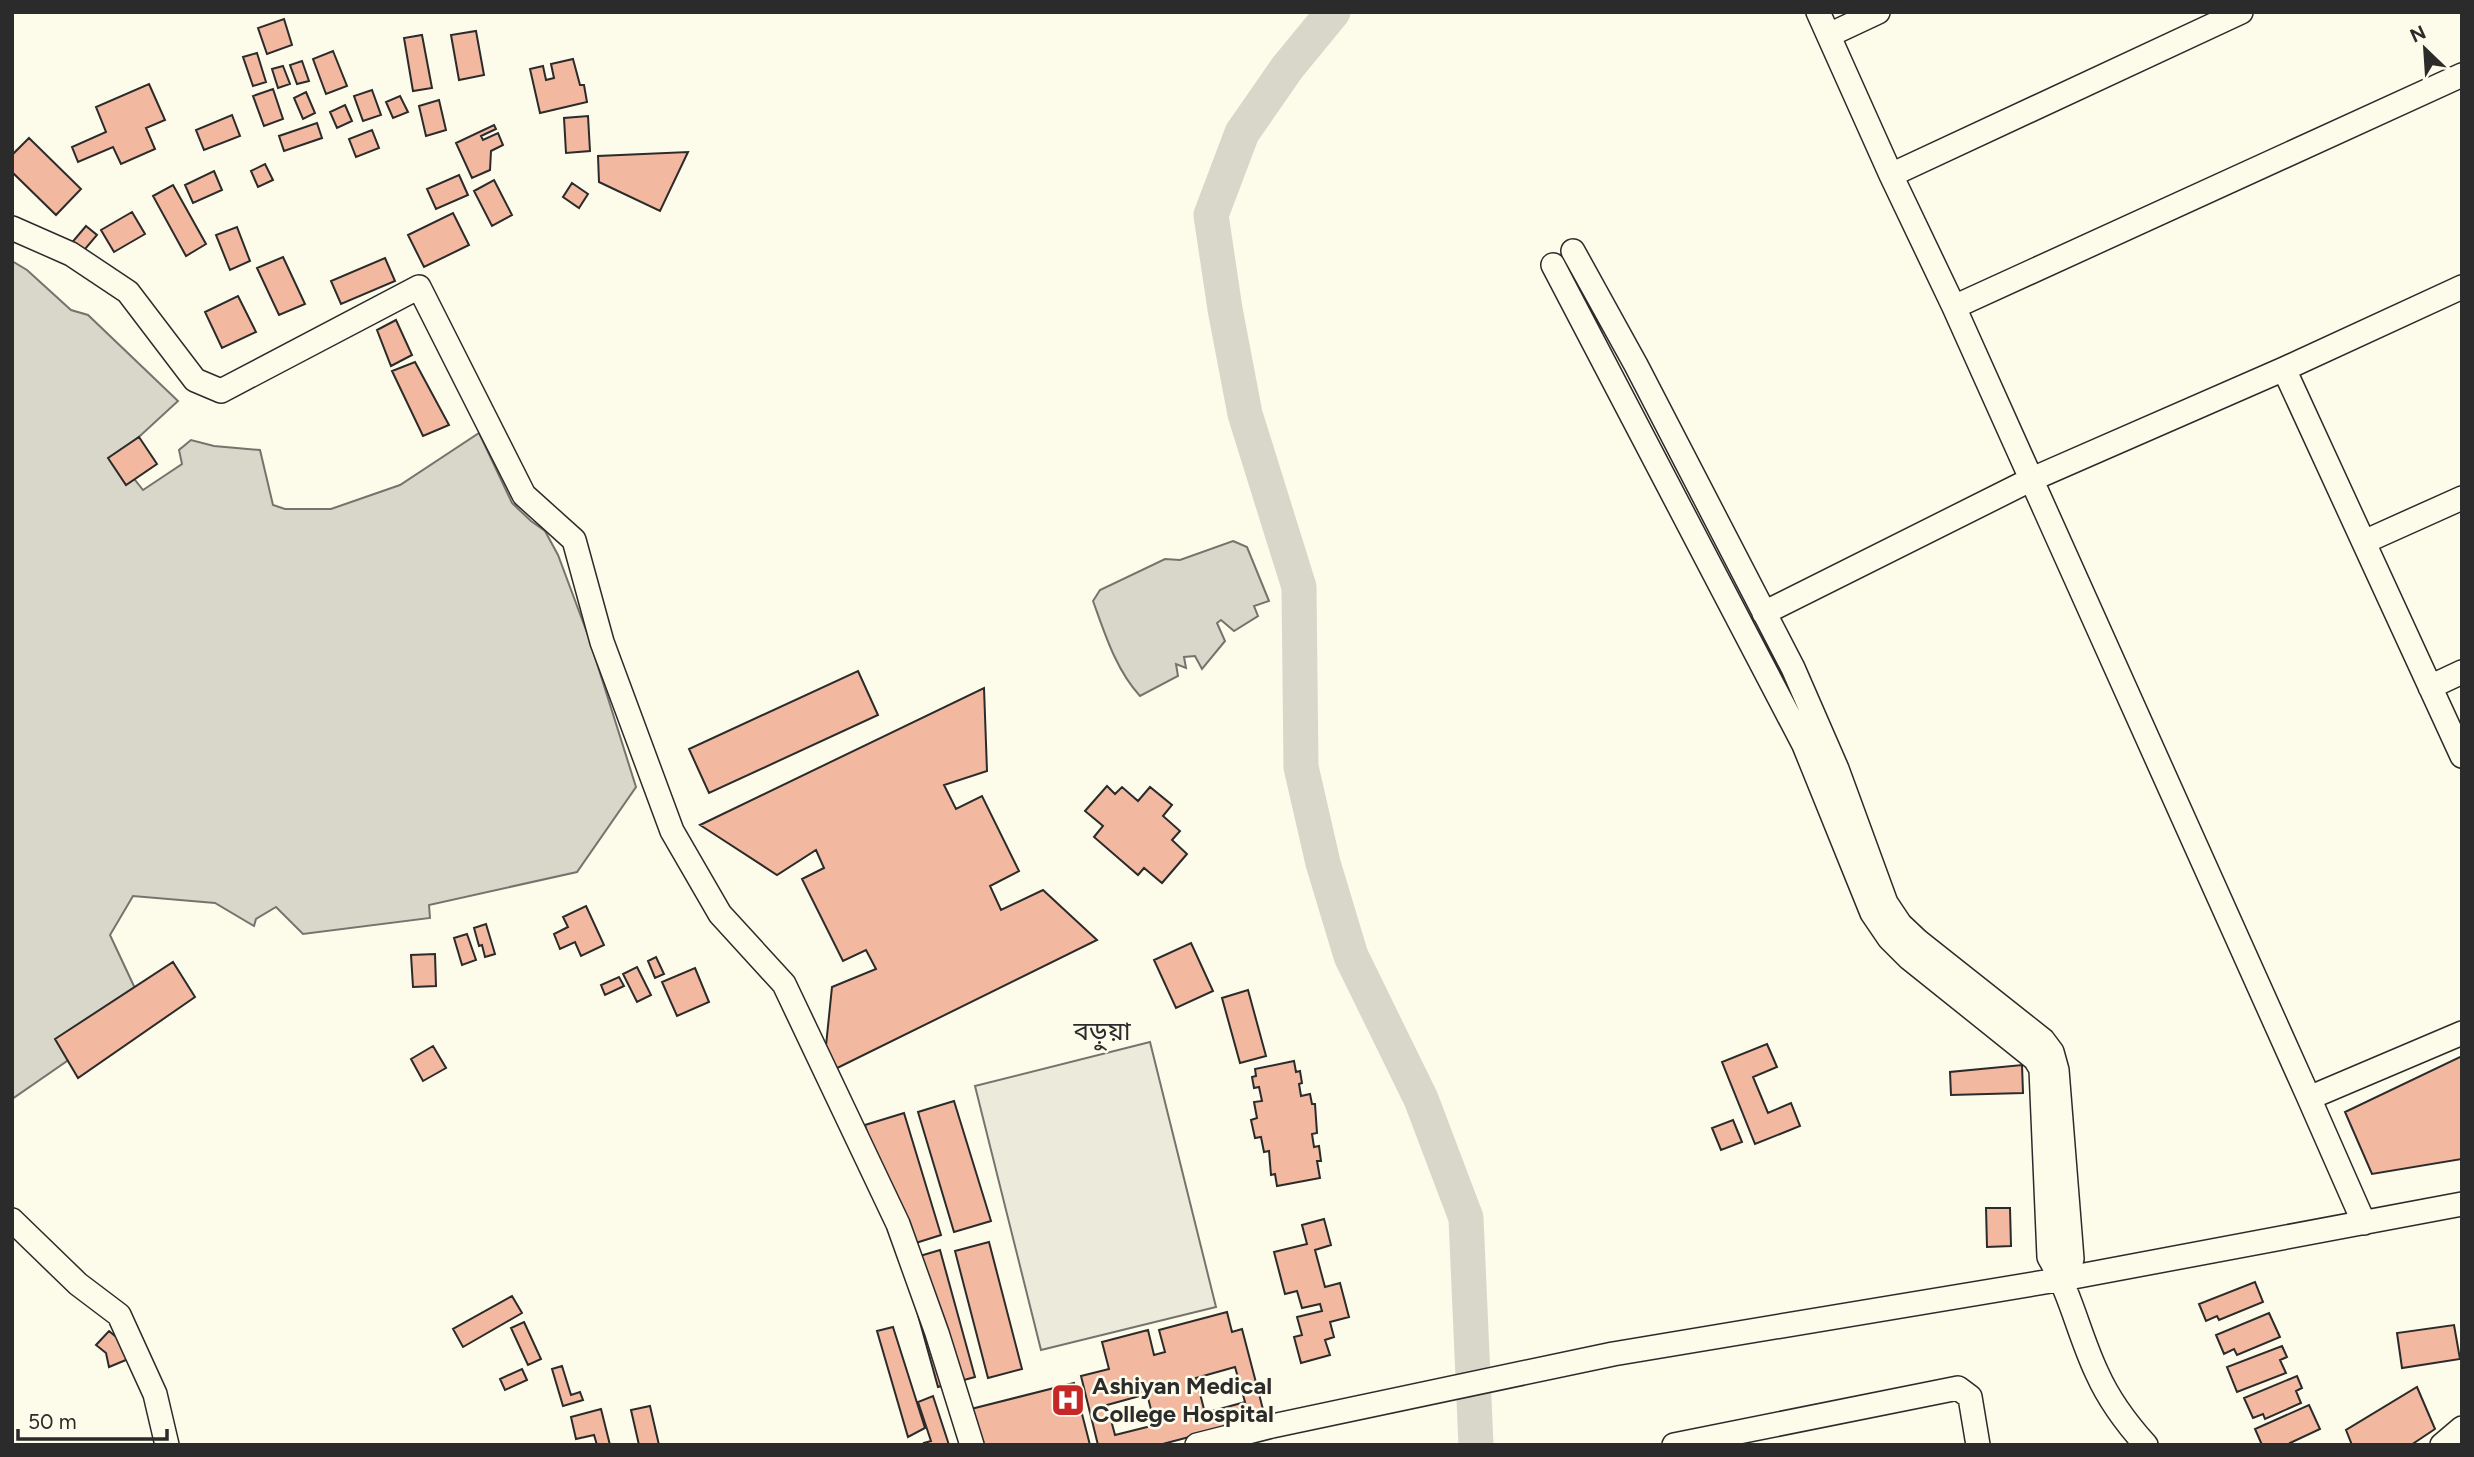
<svg xmlns="http://www.w3.org/2000/svg" width="2474" height="1457" viewBox="0 0 2474 1457" font-family="Figtree,'Noto Sans Bengali',sans-serif">
<style>
.green{fill:#ecebdb;stroke:#74746e;stroke-width:2}
.water{fill:#d8d7c9;stroke:#74746e;stroke-width:2}
.lines{fill:none;stroke-linecap:round;stroke-linejoin:round}
.river{stroke:#d8d7c9;stroke-width:35}
.building{fill:#f2b8a0;stroke:#2b2b2b;stroke-width:2;fill-rule:evenodd}
.minor-casing{stroke:#2b2b2b;stroke-width:26}
.minor{stroke:#fdfbea;stroke-width:23}
.labels{text-anchor:middle;stroke-width:5;stroke-linejoin:round;paint-order:stroke}
.poi-label{font-size:24px;font-weight:bold;fill:#2b2b2b;stroke:#fdfbea;text-anchor:start}
.neighbourhood-label{font-size:26px;fill:#2b2b2b;stroke:#fdfbea}
</style>
<rect width="100%" height="100%" fill="#fdfbea"/>
<path class="green" d="M1150,1042L1216,1307L1041,1350L975,1086Z"/>
<path class="water" d="M12,261L27,270L71,310L88,315L178,401L117,457L143,490L182,464L179,450L191,440L214,446L260,450L273,505L285,509H331L400,485L479,433L512,503L531,521L545,531L558,555L589,638L636,787L577,872L429,905L430,918L303,934L276,907L256,919L254,926L215,903L133,896L110,935L140,999L77,1043L67,1061L12,1099Z
M1233,541L1247,547L1269,601L1254,606L1258,616L1234,631L1221,620L1217,623L1225,641L1202,669L1195,656L1184,657L1186,668L1176,664L1178,676L1140,696C1116,670 1105,634 1093,601L1100,590L1165,559L1180,560Z"/>
<g class="lines">
<path class="river" d="M1333,12L1287,68L1242,133L1211,215L1225,309L1245,414L1299,587L1301,767L1323,863L1351,956L1421,1099L1466,1218L1476,1445"/>
</g>
<path class="building" d="M284,19L292,45L267,54L258,28Z
M476,31L484,75L459,80L451,35Z
M422,35L432,88L413,91L404,38Z
M333,51L347,86L326,94L313,59Z
M257,53L266,82L253,86L243,57Z
M573,59L580,85H584L587,102L540,113L530,69L543,66L546,80L554,78L551,64Z
M302,61L309,81L297,84L290,65Z
M283,66L290,84L278,88L272,69Z
M149,84L165,120L146,128L155,149L121,164L113,147L78,162L72,147L106,132L96,107Z
M273,89L283,119L264,126L253,96Z
M372,90L381,115L363,121L354,96Z
M306,92L315,113L303,119L294,98Z
M400,96L408,112L393,118L386,102Z
M439,100L446,130L426,136L419,106Z
M345,105L352,121L337,128L330,112Z
M232,115L240,136L204,150L196,130Z
M588,116L590,151L566,153L564,118Z
M317,123L322,138L284,151L279,136Z
M494,125L496,129L481,136L483,140L498,133L503,145L491,151L490,170L472,178L456,143Z
M372,130L379,148L356,157L349,139Z
M29,138L81,189L56,215L12,172V155Z
M688,152L660,211L599,182L598,156Z
M265,164L273,180L258,187L251,171Z
M214,171L222,190L193,203L185,185Z
M459,175L468,195L436,209L427,189Z
M494,180L512,215L492,226L474,191Z
M572,183L588,194L579,208L563,197Z
M173,185L206,244L186,256L153,196Z
M132,212L145,234L114,252L101,230Z
M453,213L469,245L424,267L408,235Z
M86,226L97,235L80,255L69,246Z
M237,227L250,261L230,270L216,235Z
M283,257L305,304L279,315L257,268Z
M385,258L395,281L341,304L331,281Z
M238,296L256,332L222,348L205,312Z
M396,320L412,355L391,366L377,330Z
M415,362L449,425L423,436L392,371Z
M139,437L157,464L126,485L108,458Z
M858,671L878,715L709,793L689,749Z
M984,688L987,771L944,785L956,809L982,796L1019,871L990,886L1001,910L1043,890L1097,940L823,1075L832,987L876,969L866,950L843,961L802,879L824,868L816,850L777,875L700,825Z
M1107,786L1115,794L1122,787L1138,801L1150,787L1172,805L1163,816L1180,831L1172,840L1187,854L1162,883L1144,868L1138,875L1094,837L1103,826L1085,811Z
M586,906L604,945L581,956L575,942L560,949L554,934L568,927L563,917Z
M486,924L495,954L485,957L482,945L479,946L474,928Z
M467,934L476,960L462,965L454,938Z
M1191,943L1213,991L1176,1008L1154,960Z
M435,954L436,986L413,987L411,955Z
M656,957L664,974L655,978L648,961Z
M173,962L195,997L78,1078L55,1039Z
M637,967L651,995L637,1002L623,974Z
M695,968L709,1002L677,1016L662,982Z
M619,977L624,986L605,995L601,985Z
M1248,990L1266,1056L1240,1063L1222,998Z
M1767,1044L1777,1067L1753,1077L1768,1113L1791,1103L1800,1126L1755,1144L1722,1062Z
M433,1046L446,1068L423,1081L411,1059Z
M2462,1056V1159L2372,1174L2345,1112Z
M1294,1061L1296,1072L1300,1071L1302,1083L1299,1084L1301,1096L1310,1094L1312,1104H1315L1317,1133L1312,1134L1314,1147L1319,1146L1321,1161H1317L1320,1178L1277,1186L1275,1174L1271,1175L1269,1151L1264,1152L1261,1137L1255,1138L1251,1120L1257,1118L1254,1102L1262,1101L1259,1087L1254,1088L1252,1077L1256,1076L1255,1069Z
M2022,1065L2023,1093L1951,1095L1950,1072Z
M954,1101L991,1221L954,1232L918,1112Z
M904,1113L941,1235L903,1247L865,1125Z
M1733,1120L1742,1142L1721,1150L1712,1128Z
M1986,1208H2010L2011,1246L1987,1247Z
M1324,1219L1331,1245L1315,1250L1325,1287L1340,1283L1349,1317L1330,1322L1334,1337L1325,1340L1330,1355L1301,1363L1294,1337L1302,1335L1297,1317L1322,1311L1320,1304L1302,1308L1297,1291L1285,1294L1274,1252L1307,1244L1302,1225Z
M989,1242L1022,1369L988,1378L955,1251Z
M940,1250L975,1377L938,1387L903,1261Z
M2255,1282L2263,1302L2219,1320L2217,1316L2206,1321L2199,1304Z
M512,1296L522,1313L463,1347L453,1329Z
M1227,1312L1232,1332L1242,1329L1265,1417L1159,1445H1098L1081,1376L1109,1369L1102,1342L1148,1330L1154,1355L1165,1352L1159,1330ZM1235,1367L1245,1402L1205,1413L1196,1378ZM1147,1394L1155,1425L1115,1435L1107,1405Z
M2269,1313L2280,1337L2237,1355L2234,1349L2224,1354L2216,1335Z
M524,1322L541,1359L528,1365L511,1328Z
M2454,1325L2460,1359L2402,1368L2397,1333Z
M893,1327L925,1428L908,1437L877,1331Z
M109,1331L138,1355L109,1367L106,1353L96,1345Z
M2282,1346L2287,1357L2280,1360L2286,1373L2237,1392L2227,1367Z
M562,1366L571,1395L580,1392L583,1400L563,1406L552,1369Z
M522,1369L527,1380L505,1390L500,1379Z
M2297,1376L2302,1388L2296,1391L2301,1403L2265,1419L2263,1414L2253,1418L2244,1398Z
M1074,1383L1090,1445H981L971,1409Z
M2417,1387L2435,1429L2411,1445H2352L2346,1430Z
M933,1396L949,1445H925L924,1443L931,1441L918,1402Z
M2309,1405L2320,1429L2290,1443L2291,1445H2262L2255,1429Z
M650,1406L659,1445H639L631,1410Z
M601,1409L610,1445H597L594,1435L576,1439L571,1417Z"/>
<g class="lines">
<g class="minor-casing">
<path id="minor" d="M1818,12L1891,175L1954,307L2309,1098L2462,1033
M1829,35L1878,12
M1891,175L2241,12
M12,228L71,254L128,292L195,380L221,391L419,287L524,495L574,540L602,642L672,831L720,914L784,984L898,1224L937,1333L972,1445
M1573,251L1636,365L1793,668L1837,769L1886,903L1900,924L1918,941L2043,1040L2052,1052L2057,1070L2072,1259L2063,1279
M1553,265L1804,745L1872,913L1889,938L1909,958L2035,1059L2041,1069L2049,1257C2071,1294 2079,1335 2097,1373C2109,1400 2126,1423 2146,1445
M1954,307L2462,75
M2284,369L2462,756
M2364,542L2462,498
M1764,613L2030,480L2284,369L2462,287
M2430,687L2462,672
M2309,1098L2364,1223
M12,1220L78,1284L119,1315L155,1394L167,1445
M1197,1445L1272,1426L1613,1354L2063,1279L2462,1204
M1674,1445L1958,1388L1970,1397L1978,1445
M2442,1445L2462,1428"/>
</g>
<use href="#minor" class="minor"/>
</g>
<defs>
<g id="hospital-square" transform="scale(1.75)"><rect x="-9" y="-9" width="18" height="18" rx="4" fill="#c62828" stroke="#fdfbea"/><path d="M-5-5h3v3.5h4V-5h3V5h-3V1.5h-4V5h-3Z" fill="#fff"/></g>
</defs>
<g fill-rule="evenodd">
<use href="#hospital-square" x="1068" y="1400"/>
</g>
<g class="labels">
<g class="poi-label">
<text x="1092" y="1394">Ashiyan Medical<tspan x="1092" dy="28">College Hospital</tspan></text>
</g>
<g class="neighbourhood-label">
<text x="1102" y="1040">বড়ুয়া</text>
</g>
</g>
<rect width="2474" height="1457" fill="none" stroke="#2b2b2b" stroke-width="28"/>
<g transform="translate(2425 49) rotate(335)" stroke="#fdfbea" stroke-width="5" paint-order="stroke">
<path d="M0-5L12 26L0 18L-12 26Z" fill="#2b2b2b"/>
<text y="-10" font-size="19" font-weight="bold" text-anchor="middle" fill="#2b2b2b">N</text>
</g>
<path d="M18 1429v10h149v-10" fill="none" stroke="#2b2b2b" stroke-width="3.5"/>
<text x="28" y="1429" font-size="21" fill="#2b2b2b" stroke="#fdfbea" stroke-width="5" paint-order="stroke">50 m</text>
</svg>
